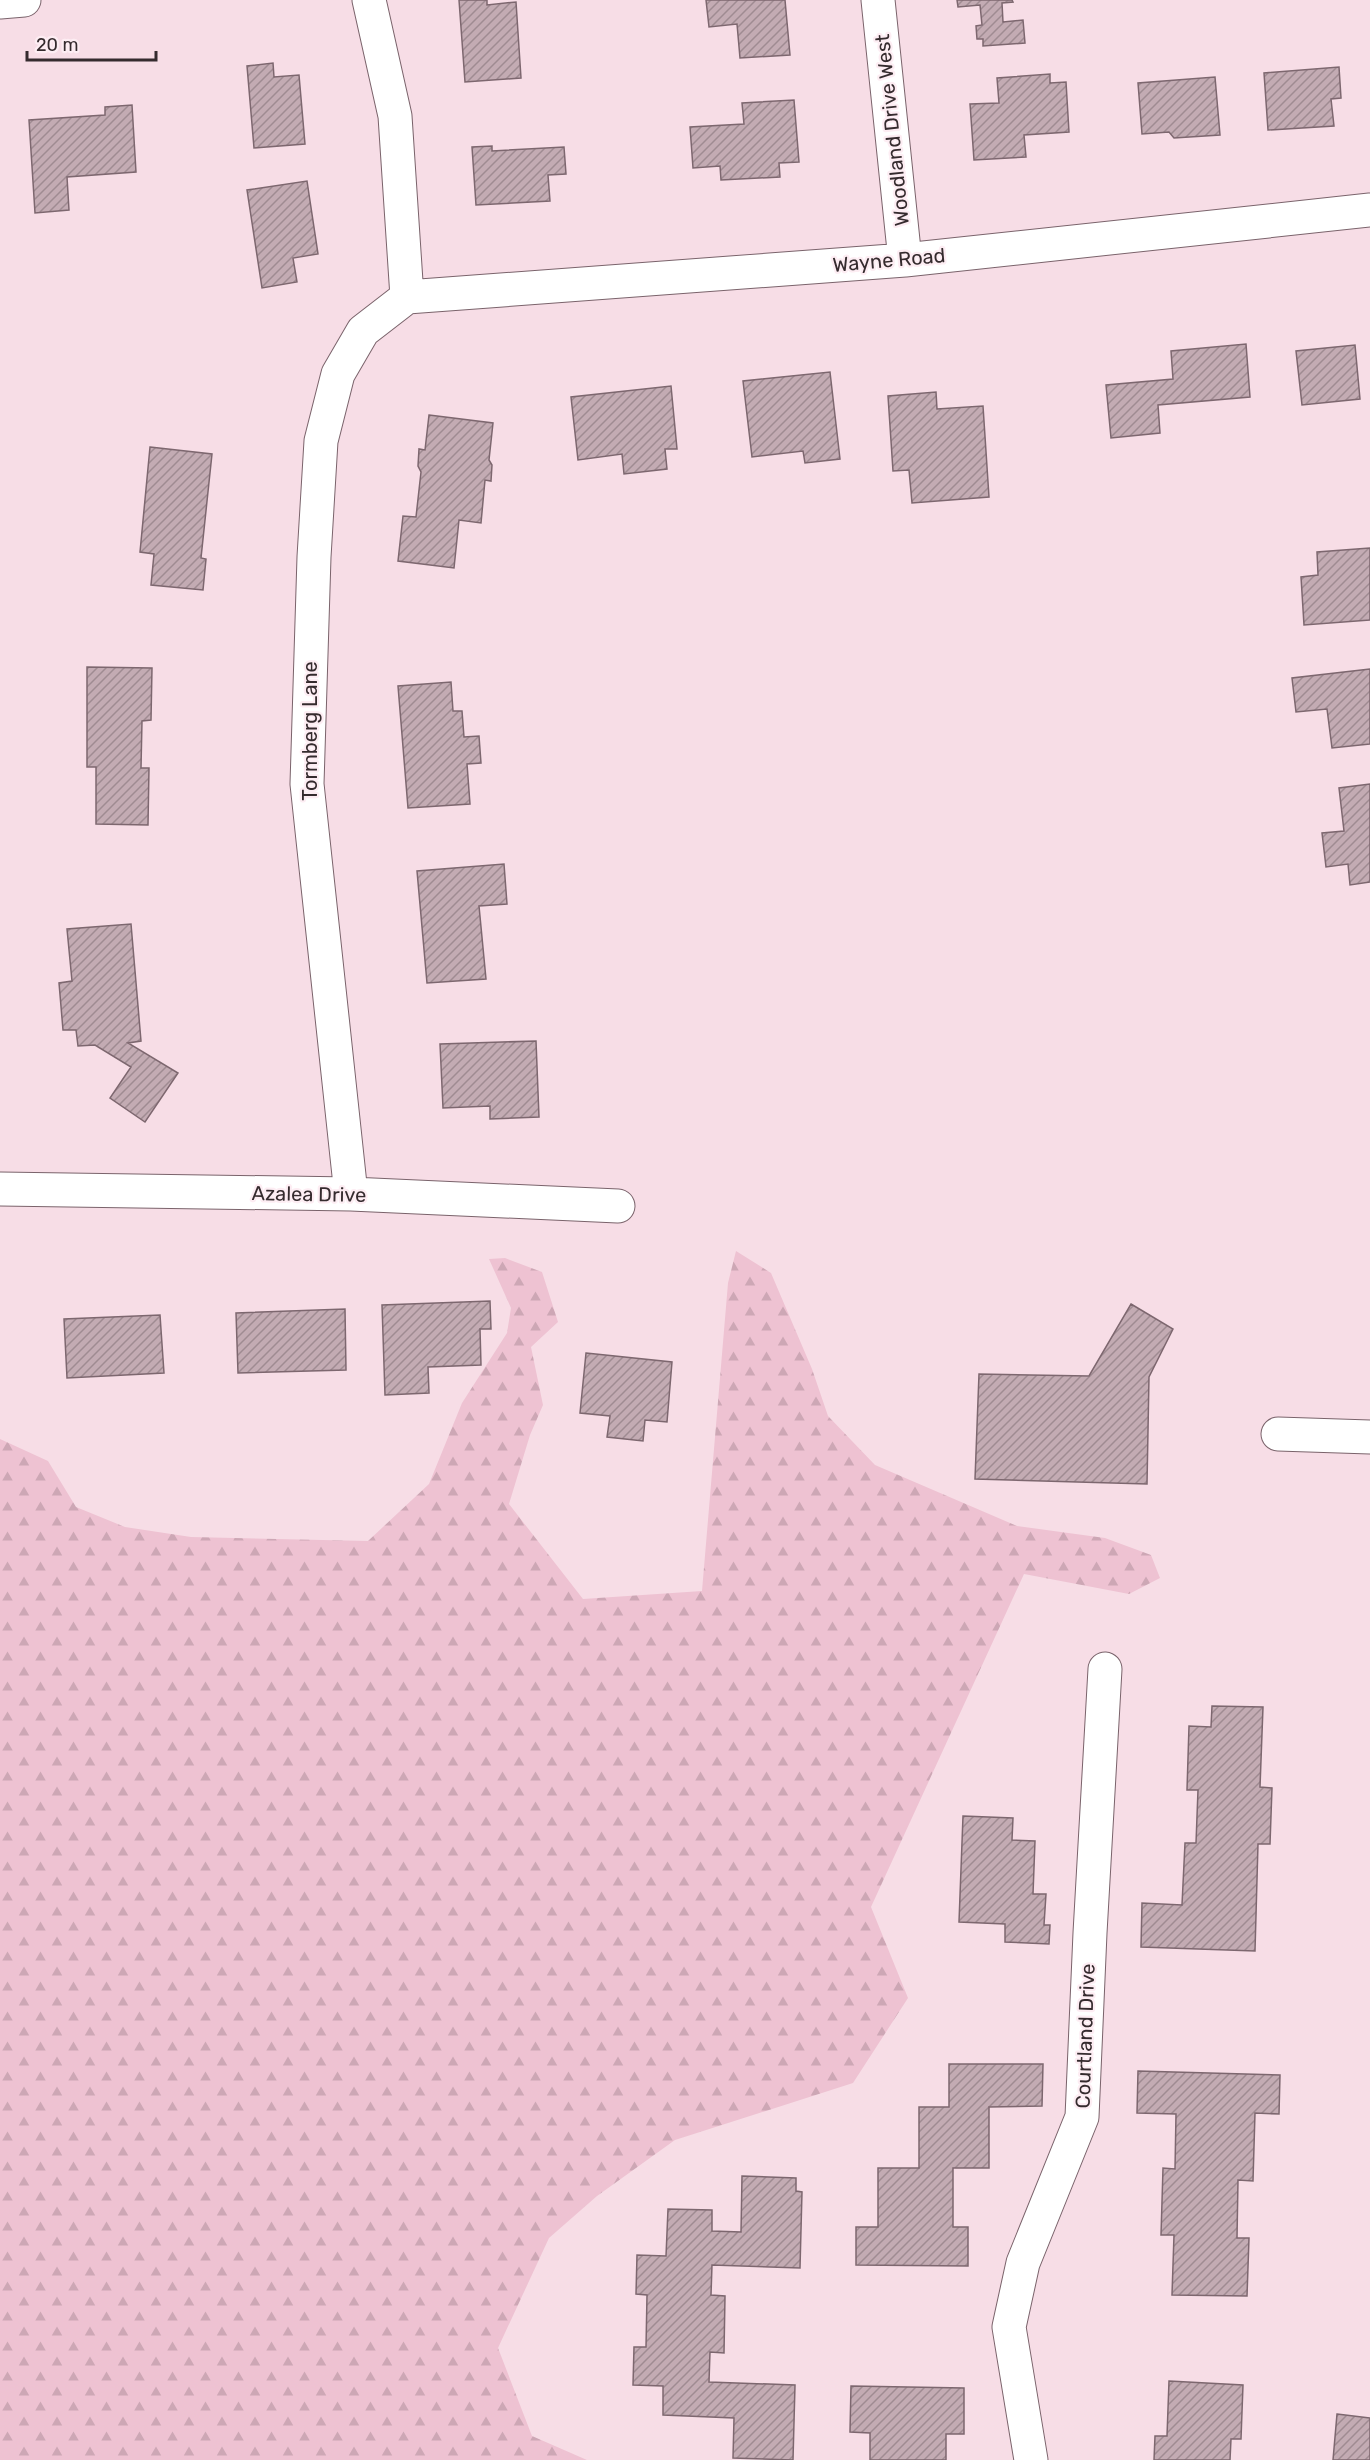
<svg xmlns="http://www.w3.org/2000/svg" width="1370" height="2460" viewBox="0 0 1370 2460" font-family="Rubik,sans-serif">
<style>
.forest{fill:url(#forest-firs)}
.building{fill:url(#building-hatch);stroke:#7d676f;stroke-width:1.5}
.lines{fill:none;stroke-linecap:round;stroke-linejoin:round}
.minor-casing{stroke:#7a636b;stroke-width:35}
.minor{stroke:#fff;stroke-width:33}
.labels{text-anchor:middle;stroke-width:4.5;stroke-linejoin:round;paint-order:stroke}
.street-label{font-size:20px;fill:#352b2e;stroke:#fdedf3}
</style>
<defs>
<pattern id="forest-firs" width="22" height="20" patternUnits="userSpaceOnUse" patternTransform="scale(1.5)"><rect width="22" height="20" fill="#eec2d2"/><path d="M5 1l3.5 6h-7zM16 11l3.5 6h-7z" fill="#cda7b5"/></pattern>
<pattern id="building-hatch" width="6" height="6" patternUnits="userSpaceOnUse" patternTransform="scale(1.5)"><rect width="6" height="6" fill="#c3abb3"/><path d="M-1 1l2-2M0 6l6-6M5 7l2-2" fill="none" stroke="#9f8b92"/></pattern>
</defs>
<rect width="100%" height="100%" fill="#f7dde6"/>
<path class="forest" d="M736,1251L771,1273L812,1369L828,1416L875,1465L1017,1526L1105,1538L1151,1555L1160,1578L1129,1594L1024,1574L871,1907L908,1998L853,2083L675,2140L597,2196L549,2238L498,2348L532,2436L587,2460H0V1439L48,1461L76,1507L125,1527L191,1537L368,1541L429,1484L462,1403L507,1333L511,1308L489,1259L505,1258L542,1272L558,1322L531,1347L543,1405L530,1435L509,1504L583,1599L702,1591L728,1283Z"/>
<path class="building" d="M459,0H487V5L516,2L521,78L465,82Z
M706,0H785L790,55L740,58L737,24L709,27Z
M957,0H1012L1013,2L1002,3L1003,22L1023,20L1025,43L983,46V39H977L976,26L982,25L980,5L958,7Z
M273,63L274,77L299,75L305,144L254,148L247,66Z
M1339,67L1341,98L1331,99L1334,126L1268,130L1264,73Z
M1050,74V83L1066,82L1069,132L1024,135L1026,157L974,160L970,104L999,103L997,78Z
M1215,77L1220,135L1174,138L1169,132L1142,134L1138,83Z
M794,100L799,162L779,163L780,177L721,180L720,166L693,168L690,127L744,124L742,103Z
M132,105L136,172L67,177L69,210L35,213L29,120L105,115V107Z
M492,146V151L564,147L566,174L548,175L550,201L476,205L472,147Z
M307,181L318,254L293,258L297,282L262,288L247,190Z
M1246,344L1250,397L1158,405L1160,433L1111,438L1106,385L1173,379L1171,351Z
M1355,345L1360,399L1302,405L1296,351Z
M830,372L840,459L805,463L803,451L752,457L743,381Z
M671,386L677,449H665L667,469L624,474L622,454L578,460L571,397Z
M936,392L937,409L983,406L989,497L912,503L909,470L893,471L888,396Z
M429,415L493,423L489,460L492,465L491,481L485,480L481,523L459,520L454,568L398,561L403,516L416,517L421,472L418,466L419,449L425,450Z
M150,447L212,454L201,558L206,559L203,590L151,585L154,554L140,552Z
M1370,548V620L1304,625L1301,577L1318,575L1317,552Z
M87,667L152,668L151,720L142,721L141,768H149L148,825L96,824V767H87Z
M1370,669V744L1332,748L1327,709L1296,712L1292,678Z
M451,682L453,711H462L464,737L479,736L481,763L467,764L470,804L408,808L398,686Z
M1370,784V882L1350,885L1348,864L1326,867L1322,833L1344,831L1339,788Z
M504,864L507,904L479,906L486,979L427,983L417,871Z
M131,924L141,1041L128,1043L178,1073L145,1122L110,1098L131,1067L95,1045L78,1046L76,1030H63L59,983L72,981L67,929Z
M536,1041L539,1117L490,1119V1106L443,1108L440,1044Z
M490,1301L491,1329H480L481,1365L428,1367L429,1393L385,1395L382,1305Z
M1131,1304L1173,1329L1149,1377L1147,1484L975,1479L979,1374L1089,1376Z
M345,1309L346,1370L238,1373L236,1313Z
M160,1315L164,1373L67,1378L64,1319Z
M586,1353L672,1362L667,1422L645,1420L643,1441L607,1437L610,1416L580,1413Z
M1212,1706L1263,1707L1260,1787L1272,1788L1270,1844H1258L1255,1951L1141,1947L1142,1903L1182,1905L1185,1843H1196L1198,1790H1187L1189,1726L1211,1727Z
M963,1816L1013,1818L1012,1840L1035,1841L1033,1894H1046L1044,1925H1050L1049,1944L1005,1942V1924L959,1922Z
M949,2064H1043L1042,2106L989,2107V2168H953V2227H968V2266L856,2265V2227H878V2168H919V2107H949Z
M1138,2071L1280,2075L1279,2114L1255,2113L1253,2181L1238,2180L1237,2238H1249L1247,2296L1172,2295L1174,2235H1161L1163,2168L1175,2169L1176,2114L1137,2113Z
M742,2176L796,2178V2191L802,2192L800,2268L712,2265L711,2295L725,2296L724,2353L710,2352L709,2382L795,2385L793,2460L733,2458L734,2418L663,2415V2386L633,2385L634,2347H646L647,2295L636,2294L637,2255L666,2256L668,2209L712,2210V2231L741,2232Z
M1169,2381L1243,2385L1241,2439H1231L1230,2460H1154L1155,2436H1167Z
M851,2386L964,2388V2434H946V2460H870V2433L850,2432Z
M1337,2414L1370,2418V2460H1333Z"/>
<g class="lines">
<g class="minor-casing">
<path id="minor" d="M369,0L395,116L407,297
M878,0L905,260
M0,2L24,0
M407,297L905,260L1370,210
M0,1189L351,1194L618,1206
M351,1194L307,784L314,557L321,441L338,374L363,331L407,297
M1278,1434L1370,1437
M1031,2460L1009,2327L1023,2263L1082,2117L1090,1933L1105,1669"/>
</g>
<use href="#minor" class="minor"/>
</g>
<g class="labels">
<g class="street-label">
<text transform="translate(892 130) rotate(-96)" y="7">Woodland Drive West</text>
<text transform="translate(889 260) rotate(-5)" y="7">Wayne Road</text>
<text transform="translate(310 731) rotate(-90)" y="7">Tormberg Lane</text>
<text transform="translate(309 1194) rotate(1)" y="7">Azalea Drive</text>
<text transform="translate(1085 2036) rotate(-88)" y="7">Courtland Drive</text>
</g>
</g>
<path d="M27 51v9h129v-9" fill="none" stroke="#352b2e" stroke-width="3"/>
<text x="36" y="51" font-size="18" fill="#352b2e" stroke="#fdedf3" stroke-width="4.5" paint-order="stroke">20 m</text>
</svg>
